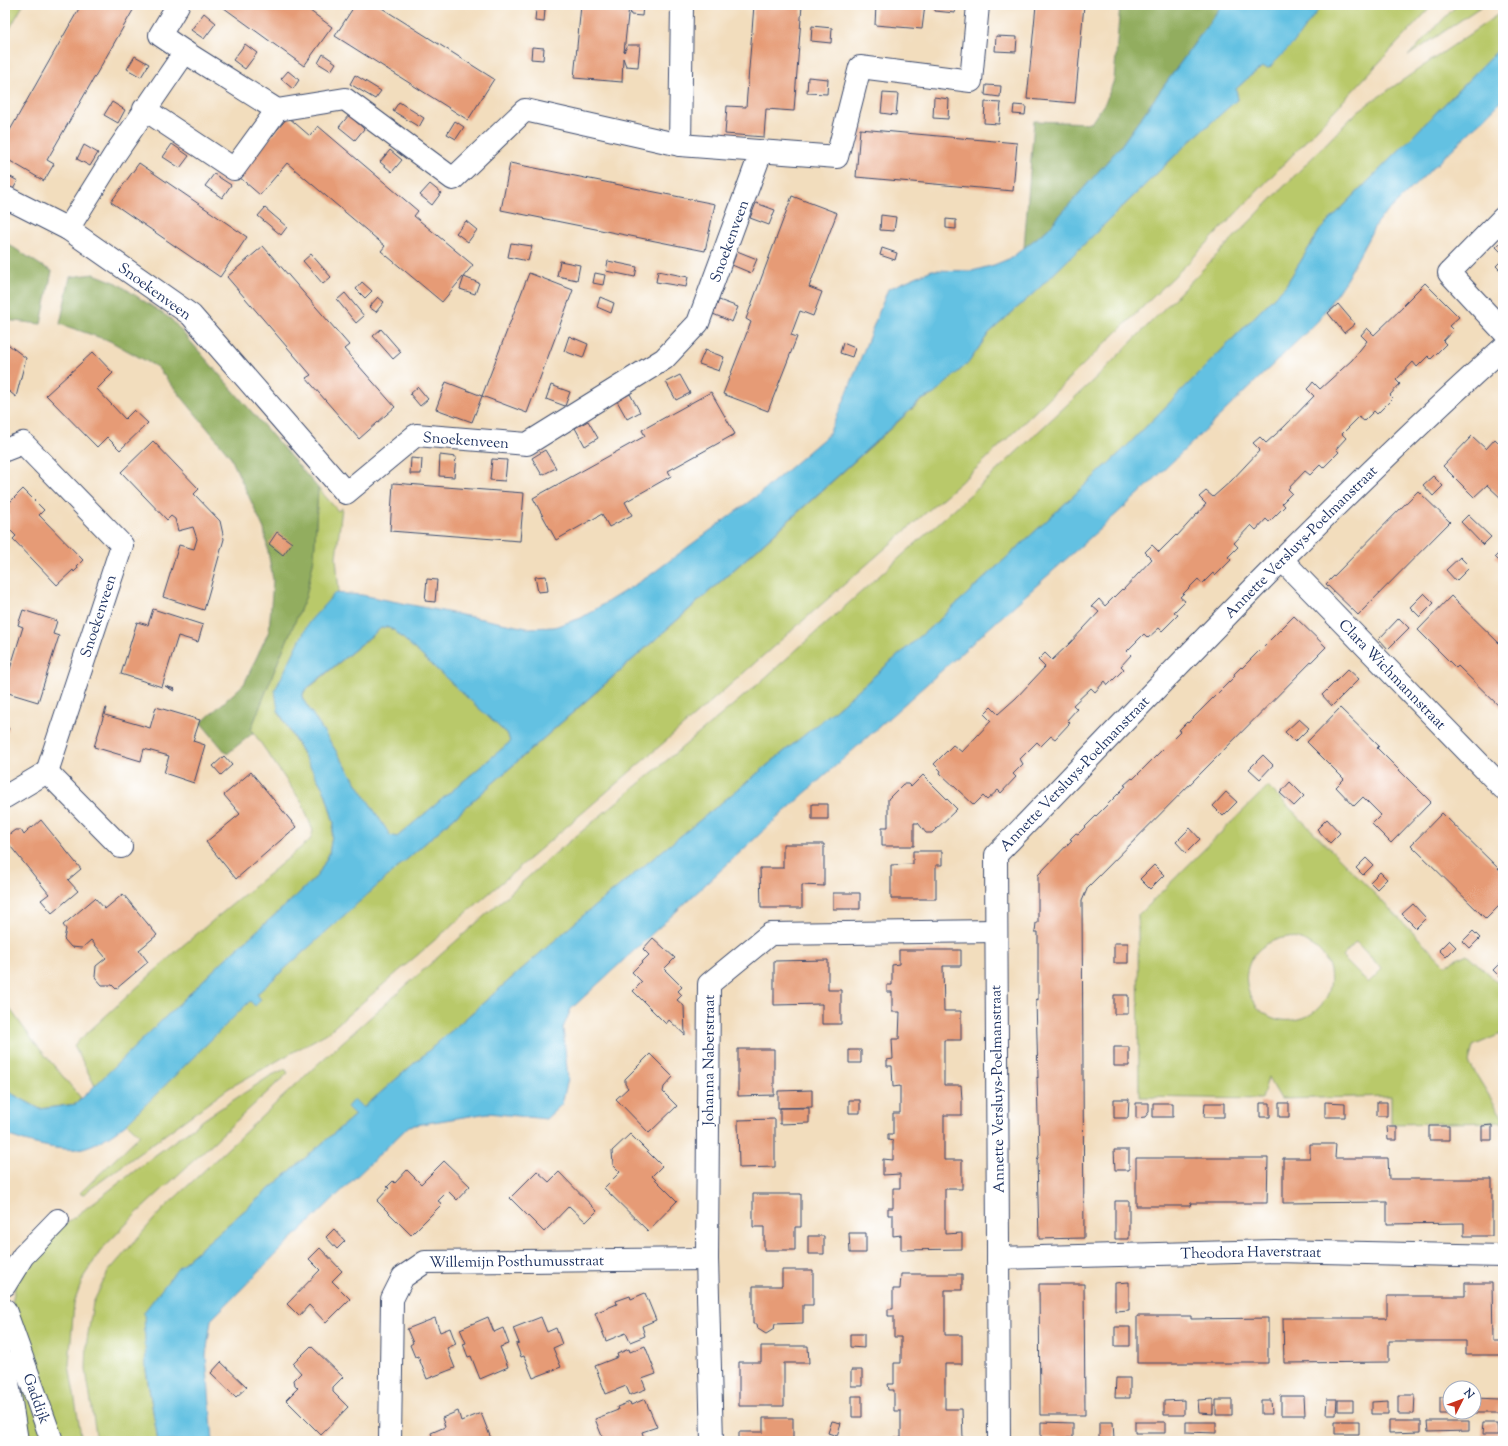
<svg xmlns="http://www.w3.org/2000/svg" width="1508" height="1446" viewBox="0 0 1508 1446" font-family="'Sorts Mill Goudy',serif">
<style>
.green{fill:#b9c96b;stroke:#6a7c64;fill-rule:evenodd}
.forest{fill:#92ad5f;stroke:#566e5e}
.water{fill:#64c1e2;stroke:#4078a0;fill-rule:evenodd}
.building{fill:#e69b76}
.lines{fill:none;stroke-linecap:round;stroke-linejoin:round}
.street-casing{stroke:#3b496c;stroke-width:24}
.street{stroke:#fff;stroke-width:22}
.labels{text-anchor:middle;stroke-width:3.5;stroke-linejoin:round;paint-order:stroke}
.street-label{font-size:15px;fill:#1b2f5e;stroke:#fff}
</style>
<rect width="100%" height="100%" fill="#fff"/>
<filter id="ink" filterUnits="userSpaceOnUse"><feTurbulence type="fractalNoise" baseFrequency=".025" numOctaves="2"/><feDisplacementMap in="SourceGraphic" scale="8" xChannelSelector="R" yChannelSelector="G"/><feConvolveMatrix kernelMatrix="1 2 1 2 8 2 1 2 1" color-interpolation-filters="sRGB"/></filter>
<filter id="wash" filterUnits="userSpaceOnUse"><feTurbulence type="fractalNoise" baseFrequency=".012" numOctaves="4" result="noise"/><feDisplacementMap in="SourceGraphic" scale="16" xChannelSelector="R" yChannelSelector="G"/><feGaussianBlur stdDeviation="0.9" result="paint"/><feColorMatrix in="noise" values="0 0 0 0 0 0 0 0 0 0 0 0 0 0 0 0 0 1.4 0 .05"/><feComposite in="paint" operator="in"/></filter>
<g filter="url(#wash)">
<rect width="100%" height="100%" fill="#f2ddbd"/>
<path class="green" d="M5,5H23L5,37Z
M1322,5H1433L1300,147L1188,263L979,466L682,727L327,1033L229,1088L82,1195L80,1193L140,1135L127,1123L250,1000L255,1006L261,1000L256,994C477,795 703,601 922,400L934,394L969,362L989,333L1035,292L1188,143L1237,99L1236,89L1249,77L1262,67Z
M1457,5H1483L1408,56Z
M1503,11V45L1320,230L1286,285L1122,451L939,620L835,710L585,914L363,1108L354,1100L355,1115L179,1267L146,1370L158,1441H97L86,1370L87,1340L93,1303L108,1272L162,1210L320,1062L545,862L757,685L991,476L1102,372L1358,111Z
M318,488L338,511L342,508L336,557L339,592L335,593L278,711L325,792L334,823L329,854L318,875L295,897L224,960L95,1086L74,1045L181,947L310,840L313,831L302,803L251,729L279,659L306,596L314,558Z
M386,627L394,630L508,735L510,742L397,837L390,836L302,698L304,692L381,628Z
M1268,786L1445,965L1467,954L1503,988V1033L1473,1046L1469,1063L1503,1118V1122L1391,1124V1096L1281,1099L1268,1077L1262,1099L1139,1097L1138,915ZM1287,937C1315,940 1337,960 1329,991C1325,1003 1315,1014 1303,1018C1245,1036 1219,949 1287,937ZM1356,942L1382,969L1368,983L1342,957Z
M5,1002L34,1042L81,1098L76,1104L40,1109L5,1090Z
M285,1069L288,1073L137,1213L102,1249L84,1276L74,1303L69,1365L82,1441H59L11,1309L16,1282L29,1261L63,1226L154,1156L206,1118L270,1076Z
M17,1359L46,1441H25Z"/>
<path class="forest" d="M1120,5H1222L1120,147L1047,230L1024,248L1034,121L1091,123L1106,101L1114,80Z
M5,242L42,266L52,271L41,324L5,320Z
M94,274L117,283L171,319L318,488L314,558L306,596L279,659L251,729L253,733L227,754L201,723L244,684L269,631L273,580L264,529L230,456L157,367L110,341L60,324L70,277Z"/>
<path class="water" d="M1222,5H1322L1292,45L1269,68L1262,67L1249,77L1236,89L1238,99L1188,143L1035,292L989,333L969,362L934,394L921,400C703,601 477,794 257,994L261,1000L255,1006L250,1001L127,1123C113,1134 96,1146 78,1149C58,1151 23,1142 5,1134V1090L40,1109L76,1104L224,960L295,897L318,875L329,854L334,823L325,792L278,710L275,690L309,622L335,593L362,595L527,628L554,627L581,618L649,576L758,495L828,435L843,403L888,289L932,270L972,271L994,265L1011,258L1047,230L1120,147ZM386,627L394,630L508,735L510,742L397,837L390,835L302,698L304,691L381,628Z
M1503,45V100L1377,222L1347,278L1318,321L1141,492L775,820L571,1009L563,1028L568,1079L562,1104L546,1119L488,1113L409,1126L278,1252L211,1320L206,1356L213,1441H158L146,1370L144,1312L179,1267L355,1115L347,1107L354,1099L363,1108L585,914L835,710L939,620L1122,451L1286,285L1320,230Z"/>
<g id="blocks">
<path class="building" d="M81,5H136L47,160L54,164L44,181L5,158V139Z
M220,5H302L332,27L304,66Z
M355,5H377L494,79L468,120L335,36Z
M581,5H643L642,16L631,15L629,6L624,52L628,45H640L638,67L626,66L623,58L622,82L574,78Z
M754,5H802L794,111L766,109L764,137L725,134L727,106L746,107Z
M876,5H925L922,29L875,25Z
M935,5H956L955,13L935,11Z
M1036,5H1084L1075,103L1027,99Z
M536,8L545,9L544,22L535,21Z
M204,13L216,23L204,39L191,30Z
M812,26L832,28L831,43L811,41Z
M996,36L1017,37L1016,52L995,51Z
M245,44L257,53L245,69L233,60Z
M532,47L544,48L543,60L531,59Z
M323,54L336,63L331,71L318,63Z
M135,56L149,64L141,77L127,69Z
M288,71L299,80L293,89L281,79Z
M355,75L381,91L375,99L350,84Z
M808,77L828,79L827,94L807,93Z
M986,85L1001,86L1000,97L985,95Z
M883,93L898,94L896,115L881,113Z
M934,97L949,99L948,119L933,118Z
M112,102L125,110L118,123L104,115Z
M399,102L424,118L419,127L393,111Z
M985,102L1001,103L999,124L984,123Z
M1014,105L1026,106L1025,115L1013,114Z
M349,115L364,129L355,140L339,127Z
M288,117L310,136L318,126L418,211L414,216L473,265L442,302L381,251L385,246L287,163L260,195L238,176Z
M455,121L464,127L456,139L447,134Z
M860,129L1017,143L1013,191L856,177Z
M172,144L189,156L180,168L163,157Z
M84,145L98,153L90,166L77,159Z
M390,150L402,160L392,172L380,162Z
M139,163L247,237L220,277L111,202Z
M510,163L715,204L705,251L501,210Z
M5,174L18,181L10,194L5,191Z
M214,174L231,185L222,198L205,186Z
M430,184L441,193L432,205L420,195Z
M792,196L837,213L809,287L822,292L813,316L800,311L791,335L797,337L768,411L723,394L751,322L746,319Z
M756,203L775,210L769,225L750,218Z
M265,208L287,227L281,235L258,216Z
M881,215L896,217L894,231L880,230Z
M946,219L956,220V229L946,228Z
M466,221L477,230L468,242L456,233Z
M1503,240V254L1496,247Z
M511,243L532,246L528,261L508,257Z
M263,246L349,345L344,349L395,407L359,439L306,378L311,375L227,277Z
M882,248L897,253L895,260L880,255Z
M737,251L757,259L751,273L732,265Z
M311,254L331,277L323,284L303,261Z
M1503,259V273L1496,266Z
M560,261L580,265L577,280L557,276Z
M608,261L637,267L635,277L606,271Z
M658,271L688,277L686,287L656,282Z
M529,273L573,290L527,413L482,396Z
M595,273L605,275L603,285L593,283Z
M464,277L479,283L475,294L460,289Z
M362,282L372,291L365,298L356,289Z
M1425,283L1459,317L1449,326L1453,330L1443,341L1446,344L1431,359L1428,356L1417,367L1413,362L1396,380L1400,384L1390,395L1393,398L1377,414L1374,411L1364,421L1359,417L1342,434L1346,438L1336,449L1339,452L1323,468L1320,465L1310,475L1305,471L1288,489L1292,493L1282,503L1285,506L1269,522L1266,519L1256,530L1251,525L1234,543L1238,547L1228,557L1231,560L1215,576L1213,573L1202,584L1198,579L1180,597L1185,601L1174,612L1178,615L1162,631L1159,628L1148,638L1144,634L1127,651L1131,655L1121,666L1124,669L1108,685L1105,681L1095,692L1091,688L1073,705L1077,709L1067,720L1070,723L1055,739L1051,736L1041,746L1037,742L1020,759L1023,764L1013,774L1016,777L1001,793L998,790L987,800L983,796L974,805L940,773L941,771L934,764L953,745L962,752L991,721L984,714L991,707L998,714L1016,698L1045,667L1038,660L1045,653L1052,660L1069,644L1099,612L1092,606L1099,599L1105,606L1122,589L1123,590L1152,559L1145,552L1152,545L1159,552L1176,535L1177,536L1206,504L1199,497L1206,491L1213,497L1231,481L1260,450L1253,443L1260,437L1266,443L1284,427L1314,396L1307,389L1310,386L1313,382L1320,389L1352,360L1367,341L1361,335L1367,328L1374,335L1405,305L1404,304Z
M345,293L364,316L356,323L337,300Z
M378,297L384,302L376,312L369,307Z
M600,297L614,303L611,313L597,307Z
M719,300L738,307L732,322L713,314Z
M1338,304L1355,324L1344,333L1328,313Z
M381,329L401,352L393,359L373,336Z
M569,336L588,344L583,358L564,351Z
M5,342L26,358L16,397L5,388Z
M843,343L855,348L852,357L840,353Z
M705,350L724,357L719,371L699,364Z
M93,352L113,373L97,389L125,419L134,410L148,423L120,450L107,437L97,447L46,395Z
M680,375L690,393L676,400L666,382Z
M446,382L482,396L472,422L436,409Z
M551,385L570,392L565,406L546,399Z
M418,387L428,399L420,406L410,394Z
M711,392L735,434L668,471L671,476L625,502L632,515L609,527L602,514L556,540L533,498L645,436L642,430Z
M630,394L640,412L627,419L617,401Z
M588,421L598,438L585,446L575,428Z
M1472,436L1486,449L1495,439L1503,447V500L1487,485L1474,497L1443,466Z
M153,441L199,489L194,494L220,521L224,539L204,610L163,597L179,545L194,549L197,539L193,527L178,531L175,519L171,516L167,520L121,472Z
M545,450L556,468L542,475L532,458Z
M440,455L456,457L454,477L439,476Z
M411,458L422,459L421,474H410Z
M492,459L507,460L505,481L490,480Z
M1433,476L1443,486L1433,496L1423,485Z
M393,483L524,493L520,541L390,531Z
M23,489L44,510L39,515L83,560L77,566L78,568L74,572L73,570L57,585L13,539L16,536L9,529V509L6,506Z
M1418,491L1450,522L1358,615L1326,584Z
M1468,515L1491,537L1483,545L1461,522Z
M277,532L292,543L283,555L269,544Z
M1503,549V565L1495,557Z
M1460,557L1470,567L1456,581L1446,570Z
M546,576L548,591L538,592L535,577Z
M427,579L437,580L435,602L425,601Z
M1424,593L1434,603L1420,617L1410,607Z
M1451,596L1503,647V710L1458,666L1456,668L1418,630Z
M153,609L203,625L198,642L178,636L162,687L121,674L137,622L148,625Z
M23,610L57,621L53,634L59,636L38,702L5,692V685L23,627L18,625Z
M1294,616L1326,647L1088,887L1082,901L1084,1238L1039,1239L1037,1160L1039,1155L1037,1077L1038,1078L1036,999L1038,1000V932H1035L1036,923H1038V875L1072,840L1070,839L1076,833L1078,834L1126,786L1124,785L1132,778L1133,779L1181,731L1179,730L1187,722L1188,723L1235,676L1234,674L1241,667L1242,668Z
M1399,618L1409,628L1388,649L1379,639Z
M1348,669L1359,679L1332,706L1322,695Z
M165,686L175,689L174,691Z
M156,707L200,720L193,741L205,745L194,783L164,773L169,756L144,749L141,761L94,747L106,708H107L105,715L150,728Z
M1340,708L1379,746L1377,748L1431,802L1391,843L1372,824L1381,815L1363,797L1354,806L1336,787L1344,779L1307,742Z
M1299,719L1309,728L1295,742L1285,732Z
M5,724L9,729L5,733Z
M1263,755L1273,765L1260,779L1249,769Z
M224,756L232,765L221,775L213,766Z
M251,772L296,827L236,879L206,842L240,814L224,795Z
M923,775L957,809L932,833H926L918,823H914V846H882V827H888V799L903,784H908L911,787Z
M1290,782L1304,796L1294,806L1280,793Z
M1226,792L1237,802L1223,816L1213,806Z
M812,804H828V819H812Z
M1442,813L1503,873V906L1501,904L1486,919L1411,845Z
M1327,819L1340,833L1330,843L1317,829Z
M41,820L81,869L68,880L78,891L52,913L41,900L49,894L7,842V836L15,830H21L24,835L28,831L27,830L31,827L32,828Z
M1190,828L1200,839L1186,853L1176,842Z
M783,844H824V886L802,885V908H761L760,868H783Z
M913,851H942V865H936V899H891V865L913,864Z
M1366,858L1373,865L1363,875L1356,868Z
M1154,865L1164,875L1150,889L1140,879Z
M1380,872L1387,879L1377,889L1370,882Z
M833,893H860V909H833Z
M123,894L157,935L139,950L148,962L116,989L112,985H102L95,977L96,966L106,958L91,940L82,948L71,947L64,939L66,929L63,925L95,898L105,909Z
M1413,904L1426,918L1416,928L1402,914Z
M1473,931L1480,938L1470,948L1463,941Z
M653,938L675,958L664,969L682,987L678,991L682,995L677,1000L684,1006L685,1035L669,1020L666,1024L633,991L642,982L632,972L649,955L643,949Z
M1449,940L1456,947L1446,957L1439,950Z
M1114,943H1128V963H1114Z
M899,950H961V966H943L944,1011H961V1040H944V1085H961L962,1100V1115H944V1160H962V1189H945V1234L962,1233V1249L901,1250V1235L893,1236V1215H888V1208H893V1188H900V1174L883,1175V1159L893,1160V1141L888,1140V1134H893V1113H900V1086L893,1087L892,1066H887V1060L893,1059L892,1039H899L900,1012H892V992H887V985H892V965L899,964Z
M828,960V990H841V1024H822V1004L774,1005V961Z
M1503,960V980L1493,970Z
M1114,995H1128V1014H1114Z
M1114,1047H1129V1066H1114Z
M738,1049H774V1095L738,1096Z
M849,1050H861V1063H849Z
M650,1054L673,1077L664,1087L663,1092L677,1106L649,1133L616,1099L628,1088L625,1084V1079Z
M812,1090V1107L778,1108V1091Z
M1114,1099H1129L1128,1118H1114Z
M849,1100H860V1113H849Z
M1325,1102L1345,1103V1117H1325Z
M1377,1102H1387V1116H1377Z
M1136,1103H1149V1112L1145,1117L1136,1118Z
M1153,1103H1173V1117H1153Z
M1205,1103H1224V1117H1204Z
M1260,1103H1270V1117H1260Z
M1279,1103H1289V1117H1279Z
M780,1108H809V1123L780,1124Z
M775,1119V1167L739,1168L738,1120Z
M1492,1125V1140H1482V1126Z
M1387,1126H1397V1140H1388Z
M1429,1126H1449V1140H1429Z
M630,1134L662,1166L652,1176L677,1201L648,1231L604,1188L620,1172L613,1165L612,1151Z
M1310,1144H1336L1335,1158H1388L1389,1179H1492V1236H1464V1223L1387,1224V1202L1283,1203V1158H1310Z
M1114,1150H1129V1170H1115Z
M1136,1158H1268L1267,1203H1191L1190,1206H1136Z
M444,1161L470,1186L457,1200L448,1191L438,1201L442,1204L411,1235L377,1201L389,1188L387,1187L393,1181L395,1183L407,1170L421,1184Z
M537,1171L549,1182L559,1172L597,1211L586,1222L569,1206L544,1232L510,1198Z
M753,1194H801V1227H795V1250H764V1227H753Z
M1115,1201H1129V1239H1115Z
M334,1229L345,1241L337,1249L326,1237Z
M849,1233H866V1253H850Z
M808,1236H824V1254H808Z
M320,1248L342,1271L332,1281L350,1299L326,1323L309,1305L299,1316L287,1304L320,1270L309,1259Z
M782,1270H813V1305H803V1323L775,1324L774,1329L766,1334L758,1329L757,1324H753V1286H782Z
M901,1274H962V1290H945V1335H962V1364H945V1409H962L963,1439H946V1441H894V1437L901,1438V1411H894V1390H889L888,1384H894V1363H901V1337H894V1316H888V1309H893V1289H900Z
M1129,1282V1310L1115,1311V1283Z
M1465,1283H1492L1493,1341H1502V1355H1466V1341H1389V1362L1284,1363L1283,1318H1387V1296H1465Z
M1039,1284H1084L1085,1415H1040Z
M645,1293L656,1320L642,1326L645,1336L630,1342L626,1333L606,1341L595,1313L617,1304L616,1301L630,1296L631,1299Z
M1137,1316H1191V1319L1268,1318V1363H1137Z
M488,1317L494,1332L503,1328L509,1344L500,1347L508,1367L480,1379L471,1356L468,1357L463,1344L466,1343L460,1329Z
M541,1317L547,1332L556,1328L562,1344L553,1348L561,1367L533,1378L524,1356L521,1357L516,1344L519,1343L513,1328Z
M435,1318L440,1332L450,1328L456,1344L447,1348L455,1368L427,1379L418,1356L415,1357L410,1345L413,1343L407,1329Z
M1115,1327H1130V1346H1115Z
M850,1334H864V1348L850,1347Z
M311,1346L343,1377L333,1387V1392L348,1407L321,1435L286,1400L298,1388L295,1385L294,1380L301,1373L293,1364Z
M645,1346L656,1374L642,1379L646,1389L630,1395L626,1386L606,1394L595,1366L618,1357L617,1354L629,1349L630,1352Z
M761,1346H808L809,1363H784V1406H739V1362H761Z
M221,1362L247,1387L236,1397L211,1373Z
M851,1370H862V1386H851Z
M1116,1378H1130V1398H1115Z
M1398,1395H1415L1414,1414H1398Z
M852,1396H862V1417H852Z
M1281,1396H1304L1305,1415H1281Z
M1440,1397H1450V1412H1459V1414H1440Z
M1474,1398L1500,1399V1413H1466V1412H1474Z
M645,1399L657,1427L642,1432L645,1441H627L626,1439L620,1441H604L595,1419L618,1410L617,1407L630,1402L631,1405Z
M1213,1399V1414L1199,1413L1198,1400Z
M1327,1399H1337L1336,1414H1326Z
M1184,1400V1415H1164V1401Z
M1216,1400H1232V1415H1216Z
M1261,1400H1271L1272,1414H1261Z
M1338,1400H1353V1411H1338Z
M1388,1401V1414H1372V1402Z
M458,1411L461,1421L481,1413L492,1441H434L431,1433L445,1427L442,1418Z
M763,1418H793V1441H739V1432H763Z
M832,1421L841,1423L837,1436L828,1433Z
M1335,1421H1359V1434H1335Z
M1389,1421H1421V1432L1389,1433Z
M1427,1421H1469V1431L1428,1432Z
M1041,1422L1073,1423V1438H1041Z
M1099,1422H1113L1114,1439H1099Z
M1135,1422H1165V1433H1135Z
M1186,1422H1216V1433L1186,1432Z
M1483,1423H1497L1498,1435H1482Z"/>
</g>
</g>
<g filter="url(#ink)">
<use href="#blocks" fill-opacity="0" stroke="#3b496c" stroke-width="1"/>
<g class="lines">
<g class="street-casing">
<g id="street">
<path d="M178,5L160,35L185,52"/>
<path d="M144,109L234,169L277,110"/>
<path d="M680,145L682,5"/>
<path d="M761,152L698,323L664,359L527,444L416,435L346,493L191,315L68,229L113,157L185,52L277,110L345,99L453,179L525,110L680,145L837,157L860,67L971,81L978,5"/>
<path d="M7,198L68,229"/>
<path d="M1503,218L1449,273L1503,331"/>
<path d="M5,450L23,443L122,545L47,772L5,797"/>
<path id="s1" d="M1282,560L1503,788"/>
<path d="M47,772L121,847"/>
<path id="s2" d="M998,1258L1275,1251L1503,1256"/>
<path d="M5,1285L23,1256L58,1220"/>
<path id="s3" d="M5,1310L52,1441"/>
<path d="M5,1363L17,1441"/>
<path id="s4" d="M390,1441L392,1299L403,1277L425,1262L707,1259"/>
<path id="s5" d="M712,1441L707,1259L709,984L770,934L996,931"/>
<path id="s6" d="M999,1441L996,855C1162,683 1325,508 1503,348"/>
</g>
</g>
<use href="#street" class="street"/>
</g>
</g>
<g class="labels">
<g class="street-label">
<text transform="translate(729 241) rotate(-70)" y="5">Snoekenveen</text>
<text transform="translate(155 291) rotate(36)" y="5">Snoekenveen</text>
<text transform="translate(466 440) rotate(4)" y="5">Snoekenveen</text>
<text dy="5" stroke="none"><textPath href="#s6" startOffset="1023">Annette Versluys-Poelmanstraat</textPath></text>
<text transform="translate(98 616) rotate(-72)" y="5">Snoekenveen</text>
<text dy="5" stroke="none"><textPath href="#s1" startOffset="159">Clara Wichmannstraat</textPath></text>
<text dy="5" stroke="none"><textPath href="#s6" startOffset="699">Annette Versluys-Poelmanstraat</textPath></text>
<text dy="5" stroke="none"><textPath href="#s5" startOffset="381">Johanna Naberstraat</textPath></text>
<text transform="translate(997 1089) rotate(-91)" y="5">Annette Versluys-Poelmanstraat</text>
<text dy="5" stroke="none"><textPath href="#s2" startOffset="253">Theodora Haverstraat</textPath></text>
<text dy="5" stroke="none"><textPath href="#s4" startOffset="285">Willemijn Posthumusstraat</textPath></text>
<text dy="5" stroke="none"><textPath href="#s3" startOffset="94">Gaddijk</textPath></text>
</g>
</g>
<rect width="1508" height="1446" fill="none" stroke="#fff" stroke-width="20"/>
<g transform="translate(1462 1400) rotate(48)"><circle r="19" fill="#ffffff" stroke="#a4acbf"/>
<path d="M0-3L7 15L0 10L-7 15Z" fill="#c8321e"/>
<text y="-6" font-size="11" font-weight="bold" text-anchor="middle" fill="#1b2f5e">N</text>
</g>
</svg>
